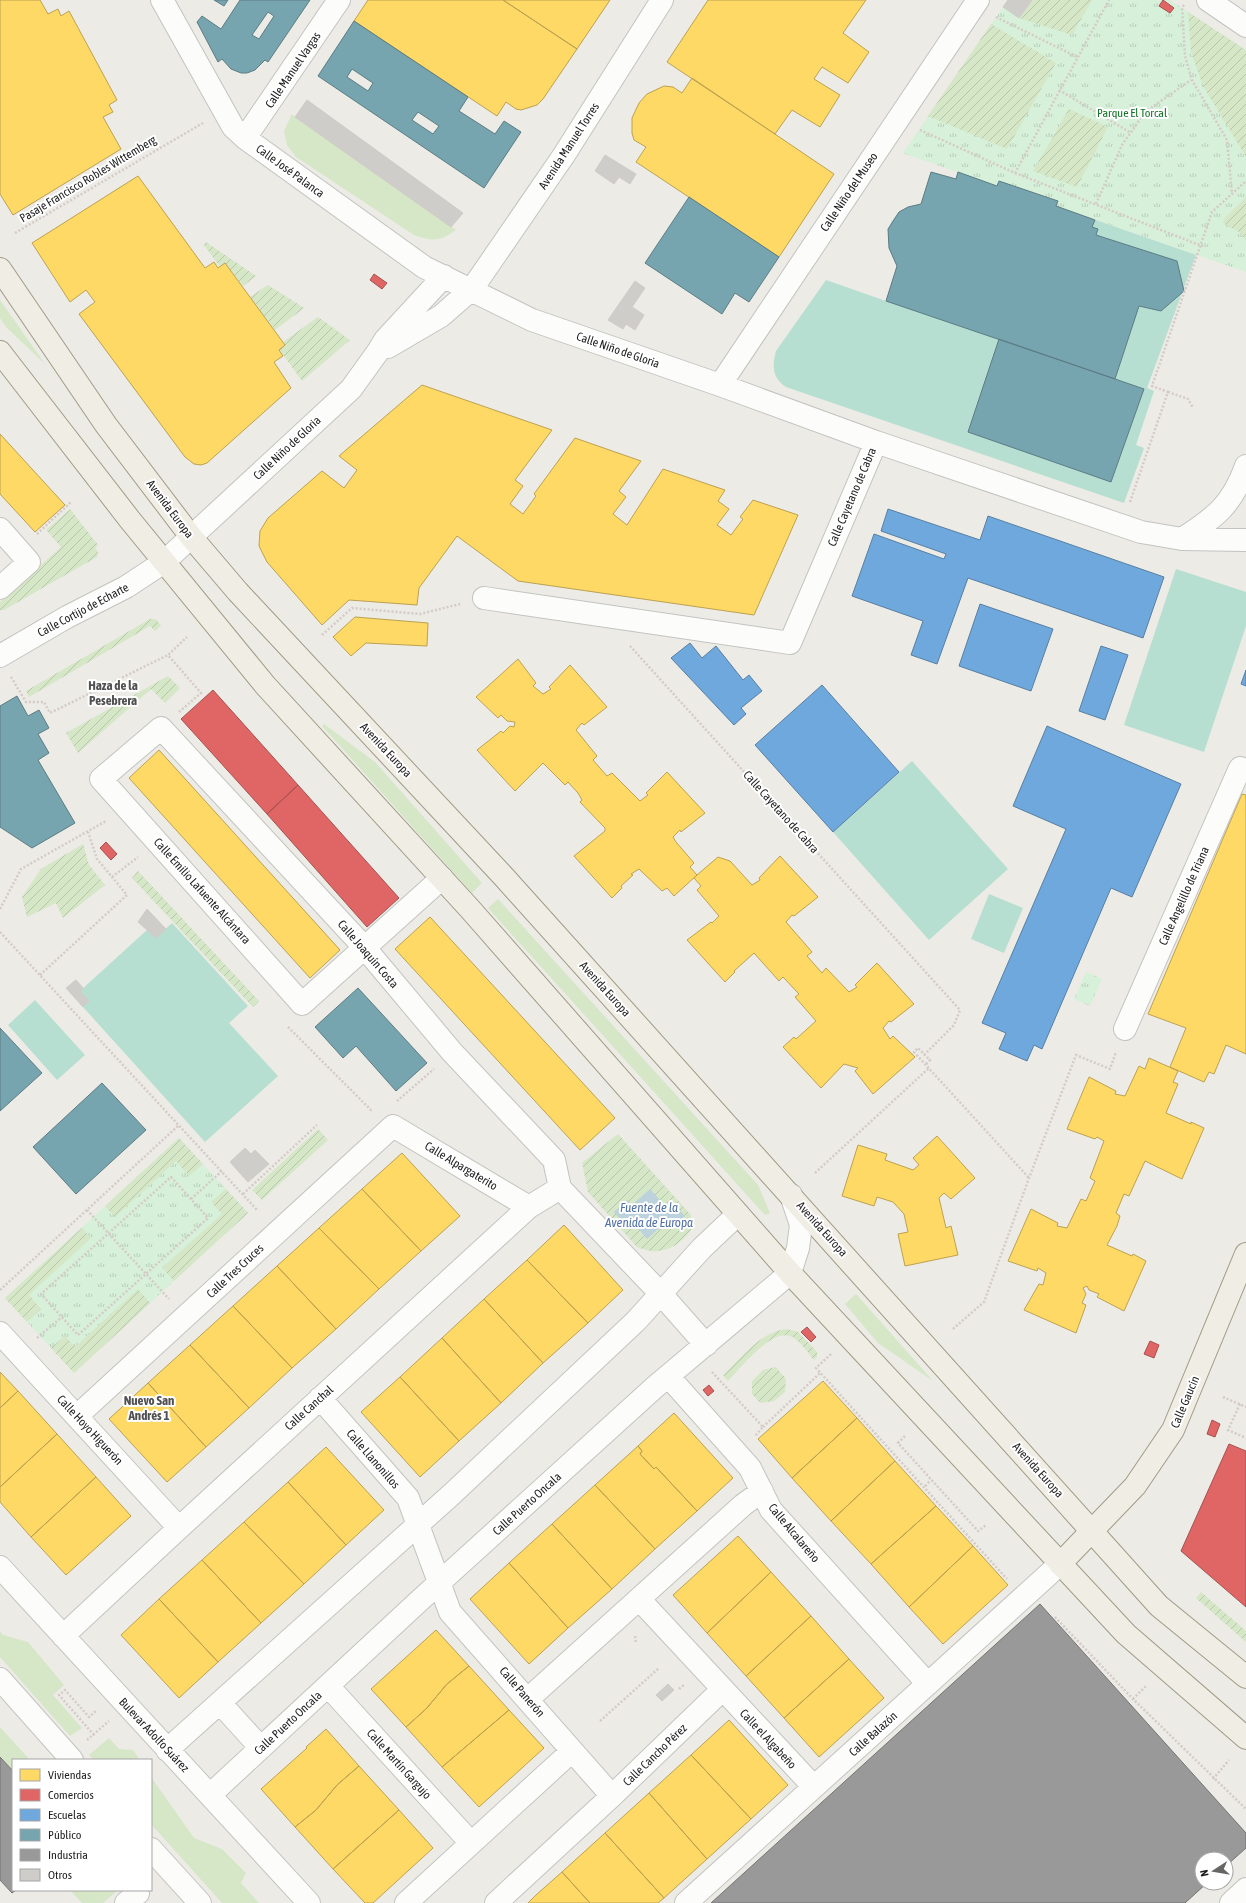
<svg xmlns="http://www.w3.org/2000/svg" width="1246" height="1903" viewBox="0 0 1246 1903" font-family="'Asap Condensed',sans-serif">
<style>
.grass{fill:#d5e7c7}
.park{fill:url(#park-tufts)}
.garden{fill:url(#garden-furrows)}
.pitch{fill:#b6dfd2}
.water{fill:#bcd2dc}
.homes{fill:#ffd966;stroke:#bca150}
.shops{fill:#e06666;stroke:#a65050}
.schools{fill:#6fa8dc;stroke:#577fa3}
.public{fill:#76a5af;stroke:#5c7c84;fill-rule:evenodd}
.industry{fill:#999;stroke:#747474}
.building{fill:#cfcdc9;stroke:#cfccc8}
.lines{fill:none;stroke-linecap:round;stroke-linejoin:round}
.minor-casing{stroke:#c3c3c1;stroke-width:24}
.major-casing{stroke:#a09b85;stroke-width:24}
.path{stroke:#d5cac7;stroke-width:2.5;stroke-dasharray:2 2;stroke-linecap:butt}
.minor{stroke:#fcfcfb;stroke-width:22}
.major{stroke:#f0ede5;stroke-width:22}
.labels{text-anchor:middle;stroke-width:4;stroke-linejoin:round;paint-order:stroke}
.street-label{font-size:12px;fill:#1e1e1e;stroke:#fff}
.park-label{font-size:12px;fill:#157328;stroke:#fff}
.neighbourhood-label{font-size:13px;font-weight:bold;fill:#515151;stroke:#fff}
.water-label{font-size:13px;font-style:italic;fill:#5272a5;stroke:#fff}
</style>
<defs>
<pattern id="park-tufts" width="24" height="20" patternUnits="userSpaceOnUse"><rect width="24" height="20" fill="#d7f0d9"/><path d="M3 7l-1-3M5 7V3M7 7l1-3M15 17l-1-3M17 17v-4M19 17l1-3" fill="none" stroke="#b8cdba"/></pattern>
<pattern id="garden-furrows" width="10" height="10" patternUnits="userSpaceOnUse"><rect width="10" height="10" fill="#d5e7c7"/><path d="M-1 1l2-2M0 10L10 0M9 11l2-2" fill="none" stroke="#b6c6aa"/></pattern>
</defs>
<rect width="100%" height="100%" fill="#ecebe6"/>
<path class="grass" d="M292,114L295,117L456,230C440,241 433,242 414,235L296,157L287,145L284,131Z
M0,300L45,364L7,328L0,318Z
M324,724L375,762L482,883L472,893L322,726Z
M498,899L758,1185L770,1213L765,1215L488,908Z
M856,1294L933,1381L878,1343L845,1304Z
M0,1631L3,1635L28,1642L64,1685L53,1695L82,1728L70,1736L0,1657Z
M0,1727L30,1760H13V1771L0,1757Z
M109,1738L119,1749L133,1750L140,1760H94L89,1755Z
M151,1777L194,1838L222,1849L246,1873L241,1883L259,1903H222L151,1824Z
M70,1890H118L103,1903H82Z"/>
<path class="park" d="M1008,0H1170L1246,50V272L1056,206L999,181L997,186L903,153Z
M1086,972L1102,979L1090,1006L1074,999Z
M179,1138L248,1213L74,1373L5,1298Z"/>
<path class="garden" d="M1032,0H1092L1072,35L1019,18Z
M1188,12L1246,50V157L1203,86L1191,52Z
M991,24L1056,63L1007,149L928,116Z
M1069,109L1108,127L1077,187L1033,171Z
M1246,197V240L1239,232L1223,223L1225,218Z
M206,242L256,276L243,286L225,263L220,267L204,245Z
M268,285L304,308L275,330L250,297Z
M318,317L350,340L302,381L279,349L285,345L283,342Z
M70,509L98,545L95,548L98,552L97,557L4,610H0V602L61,547L46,530Z
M150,619H156L161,626L155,631L150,626L29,697L26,691Z
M168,676L180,688L165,703L151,689L78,753L66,733Z
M83,844L89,865L105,885L63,918L56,903L27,917L22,897L41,869Z
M138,871L259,1001L253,1007L132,878Z
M318,1129L328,1140L262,1200L252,1190Z
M618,1134L691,1215L692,1229C678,1248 660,1257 637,1247L588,1192L582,1163Z
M179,1138L203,1164L189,1176L176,1161L115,1217L105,1206Z
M226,1189L248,1213L174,1281L162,1268L222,1214L211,1202Z
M82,1228L91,1238L29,1295L41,1309L27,1322L5,1298Z
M138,1289L150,1303L74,1373L51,1348L65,1336L75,1347Z
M787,1329L798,1332L817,1352V1357L814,1360C808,1353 799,1339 790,1336C771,1329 740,1368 728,1381L723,1375C741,1358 761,1331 787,1329Z
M776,1367L786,1379L785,1392L774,1401L760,1403L752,1394V1381L763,1370Z
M1201,1592L1246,1631V1642L1196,1598Z"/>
<path class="pitch" d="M931,172L955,179L958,172L997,186L999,181L1058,201L1056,206L1196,255L1147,388L1154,391L1136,445L1144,448L1124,503L786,387C772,378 772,366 776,351L826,280L886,301L897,266C881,237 885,211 921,204Z
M1176,569L1246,592V626L1204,752L1124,725Z
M912,761L1008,869L929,940L833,832Z
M989,894L1023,908L1004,953L971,939Z
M172,923L248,1006L229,1023L278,1076L205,1142L83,1007L80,991L148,929L156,938Z
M35,1000L85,1055L57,1080L8,1025Z"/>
<path class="water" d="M650,1189L666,1207L672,1202L685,1216L671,1228L666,1222L647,1239L632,1221L626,1226L614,1212L627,1200L632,1205Z"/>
<path class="homes" d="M0,0H40L48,14L58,9L61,16L69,11L117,100L109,105L113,112L103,117L121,149L13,215L0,194Z
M368,0H503L577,49L543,99L537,105L521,110L516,109L506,102L497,116L354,21Z
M503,0H610L577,49Z
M708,0H866L843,33L869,52L848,83L822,67L814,79L840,95L820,127L792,110L775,134L667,62Z
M692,78L834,174L779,257L636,162L646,147L634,140L632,133V118L639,103L647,94L664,86L673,87L682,93Z
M138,176L205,268L214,262L218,268L225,263L285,345L279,350L283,356L274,362L291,388L207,463L201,465L194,464L185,457L79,314L95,302L86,290L70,302L32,243Z
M422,385L552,430L515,480L523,486L510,504L523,514L536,496L534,494L575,438L641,461L619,491L626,497L613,514L627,525L663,469L725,490L718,501L729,509L717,525L731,535L743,519L740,517L753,500L798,515L754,615L518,581L457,536L419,588L417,605L349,600L322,625L267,562L259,546L260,531L268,518L322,471L344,488L357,470L339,456Z
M0,434L65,505L35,532L0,494Z
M355,617L428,623L427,646L366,643L351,656L333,637Z
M518,659L536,683L533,686L543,694L551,689L549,687L570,665L607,707L584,725L582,723L576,730L597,756L593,760L607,776L612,773L640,801L648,795L646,793L667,772L705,813L681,832L680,830L673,837L676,842L694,863L690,867L697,875L674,896L667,888L662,891L639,869L631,874L633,875L621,886L622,888L612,898L574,856L605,831V828L580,802L582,800L578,793L568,782L565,785L543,763L515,791L477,750L501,731L503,733L510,726L514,727L515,722L507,721L501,715L498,718L476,697Z
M159,750L340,950L310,978L129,778Z
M1242,794L1246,795V1054L1226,1045L1214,1074L1209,1072L1204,1082L1170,1067L1186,1028L1148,1014Z
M780,856L818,897L794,916L792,915L786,922L812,952L807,956L822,973L826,968L849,992L857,987L855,985L877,963L914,1004L891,1022L889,1021L883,1028L890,1039L893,1036L915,1057L873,1094L855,1071L858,1068L844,1064L821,1088L783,1047L794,1037L796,1039L816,1021L795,997L799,994L783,977L779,981L754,953L734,971L735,972L725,982L687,940L711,922L712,923L719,916L697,890L701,886L694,878L697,875L718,857L730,861L752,885L760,880L759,878Z
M430,917L615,1118L580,1150L395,949Z
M1149,1058L1178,1071L1173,1082L1178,1084L1166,1113L1191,1124V1122L1204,1128L1182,1179L1145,1161L1129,1196L1124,1194L1116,1213L1120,1216L1117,1226L1107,1245L1132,1256L1133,1254L1146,1261L1124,1311L1097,1297L1099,1294L1089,1290L1087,1286L1083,1288L1086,1294L1082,1303L1086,1305L1076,1333L1024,1310L1039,1284L1043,1285L1046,1273L1038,1268L1037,1271L1008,1261L1031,1209L1058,1223L1057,1226L1067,1228L1081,1199L1086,1201L1095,1181L1090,1178L1104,1141L1097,1137L1095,1139L1067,1129L1089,1077L1116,1091L1115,1094L1125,1096L1139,1066L1145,1069Z
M937,1136L975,1178L951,1199L944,1193L939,1198L946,1228L951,1226L958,1255L905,1266L898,1234L908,1232L904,1214L893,1202L877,1197L874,1206L842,1196L858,1145L887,1154L885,1160L913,1170L919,1165L913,1158Z
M402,1153L460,1216L421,1251L362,1189Z
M362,1189L421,1251L379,1289L319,1228Z
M564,1225L623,1290L588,1323L527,1260Z
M319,1228L379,1289L336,1329L277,1266Z
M527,1260L588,1323L543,1363L484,1299Z
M277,1266L336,1329L292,1368L233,1306Z
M484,1299L543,1363L501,1403L442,1338Z
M233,1306L292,1368L249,1408L190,1345Z
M442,1338L501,1403L459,1441L400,1377Z
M190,1345L249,1408L206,1447L148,1383Z
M0,1372L18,1391L0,1408Z
M400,1377L459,1441L420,1477L361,1412Z
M823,1381L857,1418L792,1478L758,1439Z
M148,1383L206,1447L167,1482L109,1419Z
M18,1391L57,1434L0,1487V1408Z
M674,1413L733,1478L697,1511L656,1467L654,1469L640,1454L642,1451L638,1446Z
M857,1418L895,1461L831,1521L792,1478Z
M57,1434L96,1477L31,1537L0,1502V1487Z
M638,1446L642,1451L640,1454L654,1469L656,1467L697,1511L655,1549L595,1485Z
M326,1447L384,1510L346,1545L288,1482Z
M895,1461L936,1506L871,1564L831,1521Z
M96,1477L131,1516L66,1575L31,1537Z
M288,1482L346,1545L304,1584L244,1522Z
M595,1485L655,1549L612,1589L552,1524Z
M936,1506L973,1546L909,1607L871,1564Z
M244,1522L304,1584L261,1623L202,1560Z
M552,1524L612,1589L568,1628L509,1563Z
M738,1536L771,1572L707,1633L673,1595Z
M973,1546L1008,1585L943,1644L909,1607Z
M202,1560L261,1623L218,1662L159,1599Z
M509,1563L568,1628L529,1664L470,1599Z
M771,1572L811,1616L746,1676L707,1633Z
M159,1599L218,1662L179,1698L121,1635Z
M811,1616L849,1659L784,1718L746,1676Z
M436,1630L469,1666L447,1684L426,1709L406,1727L371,1689Z
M849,1659L884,1698L819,1757L784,1718Z
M469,1666L509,1710L442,1767L406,1727L426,1709L447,1684Z
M509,1710L544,1748L479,1807L442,1767Z
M729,1720L788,1785L751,1819L691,1755Z
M326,1729L359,1766L337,1785L316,1810L295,1827L261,1789L307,1748L306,1747Z
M691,1755L751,1819L707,1859L649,1793Z
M359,1766L399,1810L333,1869L295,1827L316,1810L337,1785Z
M649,1793L707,1859L664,1898L605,1833Z
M399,1810L433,1848L373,1903H365L333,1869Z
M605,1833L664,1898L658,1903H590L562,1872Z
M562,1872L590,1903H528L536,1895Z"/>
<path class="shops" d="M1163,0L1174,8L1170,13L1159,6Z
M374,274L387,283L382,289L370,280Z
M213,690L298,785L267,814L181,719Z
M298,785L399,898L367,927L267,814Z
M106,842L117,854L111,860L100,848Z
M807,1327L816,1337L811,1342L801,1332Z
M1150,1341L1159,1345L1154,1358L1144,1354Z
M709,1385L714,1391L708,1396L703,1390Z
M1212,1420L1220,1424L1215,1437L1207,1434Z
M1229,1444L1246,1451V1607L1181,1551Z"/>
<path class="schools" d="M888,509L980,540L988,516L1164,577L1143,638L968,578L937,664L911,655L923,621L852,596L874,534L944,559L946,554L881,531Z
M980,604L1053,629L1031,691L959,666Z
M690,643L702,658L716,646L743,680L749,675L762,691L741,708L746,714L734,725L671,658Z
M1101,646L1128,655L1105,720L1079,711Z
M1246,670V686L1241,684Z
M822,685L899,772L833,832L755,745Z
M1047,726L1181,784L1132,897L1111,888L1042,1049L1034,1045L1027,1061L999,1049L1006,1033L982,1023L1066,829L1013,806Z"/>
<path class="public" d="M214,0H228L224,6Z
M240,0H310L268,62L265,60L255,70L247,73H241L231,69L222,59L218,62L197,22L202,16L221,29ZM268,12L274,16L259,39L252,35Z
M354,21L468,97L459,111L495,134L504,121L521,132L484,188L318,76ZM352,69L373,83L368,91L347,77ZM418,112L439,126L433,134L412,120Z
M931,172L956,179L958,172L997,186L999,181L1058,201L1056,206L1095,220L1092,227L1098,229L1096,235L1177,261L1184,291L1161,311L1139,306L1115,379L886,301L897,266L889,248L888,229L899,212L908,207L921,204Z
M689,197L779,257L749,302L735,293L722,314L645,263Z
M999,339L1144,389L1111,482L968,432Z
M17,696L28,716L39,710L49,728L38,734L49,753L38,760L75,823L32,848L0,827V706Z
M358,988L427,1063L396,1091L356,1046L343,1058L315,1027Z
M0,1028L42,1073L0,1111Z
M102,1083L146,1130L76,1194L33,1147Z"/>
<path class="industry" d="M1040,1604L1246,1833V1848L1226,1866V1859H1202V1883H1207L1185,1903H711Z
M0,1757L13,1771V1890H16L12,1893L0,1880Z"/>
<path class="building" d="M1008,0H1032L1019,18L1003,7Z
M307,100L463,213L451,227L295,117Z
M605,155L636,174L630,184L619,177L614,184L595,171Z
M635,281L645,288L632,307L644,315L635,330L626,324L623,329L608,320Z
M147,909L166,929L156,938L138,922Z
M76,980L83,988L80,991L89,1001L83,1007L66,988Z
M245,1148L251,1154L255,1150L269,1164L248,1182L230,1162Z
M668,1684L674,1690L662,1701L656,1695Z"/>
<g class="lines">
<g class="minor-casing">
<path id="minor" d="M162,0L233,127L245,138L424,267L532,320L720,385L876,442L1141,532L1182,539L1246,540
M1208,0L1246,26
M245,138L339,0
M388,347L441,316L472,289L564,155L662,0
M720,385L978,0
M0,529L29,562L0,588
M1182,539C1216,517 1232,505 1246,466
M484,598L790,643L876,442
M0,656L67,617L126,587L164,562L351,389L377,353L385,340L444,276
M442,878L302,1004L101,779L161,728L364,947L452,1052L554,1160L560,1188
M1125,1029L1240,768L1246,770
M560,1188L661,1294L706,1345
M0,1333L179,1528
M668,1376L750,1468L771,1510L928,1684
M320,1398L408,1498L450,1612L612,1796
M77,1416L393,1126L529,1207
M0,1567L309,1903
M639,1599L814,1787
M63,1636L179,1528L529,1207L560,1188
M0,1679L72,1760
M328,1686L471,1843
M528,1699L743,1505L762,1491
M220,1703L261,1748
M167,1750L452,1494L636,1321L702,1248L738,1214
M210,1795L418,1602L655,1387L790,1273L798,1248L801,1225L791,1195
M151,1849L200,1903
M126,1903L138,1893
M406,1903L572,1751
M496,1903L612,1796L722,1690
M686,1903L1060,1564
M1231,1903L1246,1889"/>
</g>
<g class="major-casing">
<path id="major" d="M0,269L106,425L192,538L238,592L504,877L1159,1606L1246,1677
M0,352L130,520L265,685L470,909L790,1273L1126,1634L1246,1738
M1060,1564L1135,1486L1173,1430L1246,1254"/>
</g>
<path class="path" d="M1184,5L1182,8L1185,56L1192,80L1227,140L1232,194
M996,17L1077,57
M1059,90L1131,133
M920,130L1015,173L1109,0
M1015,173L1202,246
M1096,204L1122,145L1145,112L1191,80
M15,233L203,123
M1168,392L1188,399L1193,408
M1130,502L1168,392L1152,386L1212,212L1246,181
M37,534L71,502
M322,635L352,608L420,614L460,604
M630,646L960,1010L954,1025L924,1055
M11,677L26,702H44L50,713L168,655
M179,712L201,693L168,655L187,637
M112,877L138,857
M0,909L21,869L106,821
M0,932L258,1211
M40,975L127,895L97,859L88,832
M288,1027L371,1110H372
M926,1064L930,1060L918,1048L914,1052L1029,1178
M397,1101L434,1069
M815,1173L929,1068
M171,1177L208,1218L78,1335L41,1294Z
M243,1194L317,1125
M191,1199L222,1171
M87,1210L169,1299
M0,1290L179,1125
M953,1329L984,1302L1029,1178L1076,1055L1110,1069L1116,1052
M37,1338L62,1317
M831,1354L816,1368L1007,1579
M712,1372L763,1427L755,1436
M1223,1397L1246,1407
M1240,1404L1228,1430L1246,1438
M763,1427L820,1373
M905,1436L898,1443L978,1531L986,1525
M925,1486L931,1480
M1055,1617L1133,1699L1246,1809
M635,1636L636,1643
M679,1689L685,1684
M1133,1699L1146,1686
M600,1721L659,1668
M94,1735L59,1695L65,1690L89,1717L97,1710
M87,1740L109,1721
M1213,1779L1229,1760"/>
<use href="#minor" class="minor"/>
<use href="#major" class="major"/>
</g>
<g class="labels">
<g class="street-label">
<text transform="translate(293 70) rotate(-56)" y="4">Calle Manuel Vargas</text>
<text transform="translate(569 146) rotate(-57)" y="4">Avenida Manuel Torres</text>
<text transform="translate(290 171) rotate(36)" y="4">Calle José Palanca</text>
<text transform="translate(88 179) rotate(-31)" y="4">Pasaje Francisco Robles Wittemberg</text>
<text transform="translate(849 192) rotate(-56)" y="4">Calle Niño del Museo</text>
<text transform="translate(618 350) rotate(19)" y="4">Calle Niño de Gloria</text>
<text transform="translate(287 448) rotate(-43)" y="4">Calle Niño de Gloria</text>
<text transform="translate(852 497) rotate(-67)" y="4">Calle Cayetano de Cabra</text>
<text transform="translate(170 509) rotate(53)" y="4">Avenida Europa</text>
<text transform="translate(83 610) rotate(-28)" y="4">Calle Cortijo de Echarte</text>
<text transform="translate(386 750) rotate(47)" y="4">Avenida Europa</text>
<text transform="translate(781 812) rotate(48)" y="4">Calle Cayetano de Cabra</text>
<text transform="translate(202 891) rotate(48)" y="4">Calle Emilio Lafuente Alcántara</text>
<text transform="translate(1184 896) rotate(-66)" y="4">Calle Angelillo de Triana</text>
<text transform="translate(368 954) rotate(49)" y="4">Calle Joaquín Costa</text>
<text transform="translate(605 989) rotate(48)" y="4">Avenida Europa</text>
<text transform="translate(461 1166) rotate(31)" y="4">Calle Alpargaterito</text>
<text transform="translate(822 1229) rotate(48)" y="4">Avenida Europa</text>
<text transform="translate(235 1271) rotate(-43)" y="4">Calle Tres Cruces</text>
<text transform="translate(1185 1402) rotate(-67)" y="4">Calle Gaucín</text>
<text transform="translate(309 1408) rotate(-42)" y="4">Calle Canchal</text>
<text transform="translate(90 1430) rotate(47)" y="4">Calle Hoyo Higuerón</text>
<text transform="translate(373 1459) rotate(49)" y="4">Calle Llanonillos</text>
<text transform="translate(1038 1470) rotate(48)" y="4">Avenida Europa</text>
<text transform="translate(527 1504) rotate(-42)" y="4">Calle Puerto Oncala</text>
<text transform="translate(794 1533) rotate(50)" y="4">Calle Alcalareño</text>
<text transform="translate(522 1692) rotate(49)" y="4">Calle Panerón</text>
<text transform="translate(288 1723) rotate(-43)" y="4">Calle Puerto Oncala</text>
<text transform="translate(873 1734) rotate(-42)" y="4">Calle Balazón</text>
<text transform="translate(154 1735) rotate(47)" y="4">Bulevar Adolfo Suárez</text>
<text transform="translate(768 1739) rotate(47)" y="4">Calle el Algabeño</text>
<text transform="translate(655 1755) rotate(-44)" y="4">Calle Cancho Pérez</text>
<text transform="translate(399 1764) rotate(48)" y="4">Calle Martín Gargujo</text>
</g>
<g class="park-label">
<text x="1132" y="117">Parque El Torcal</text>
</g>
<g class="neighbourhood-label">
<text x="113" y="690">Haza de la<tspan x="113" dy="15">Pesebrera</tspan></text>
<text x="149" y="1405">Nuevo San<tspan x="149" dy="15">Andrés 1</tspan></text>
</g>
<g class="water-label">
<text x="649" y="1212">Fuente de la<tspan x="649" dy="15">Avenida de Europa</tspan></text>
</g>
</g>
<rect x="12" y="1759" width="140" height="132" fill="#ffffff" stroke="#a5a5a5"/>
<rect x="20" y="1769" width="20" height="12" fill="#ffd966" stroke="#a5a5a5"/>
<text x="48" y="1779" font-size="12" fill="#1e1e1e">Viviendas</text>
<rect x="20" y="1789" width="20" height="12" fill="#e06666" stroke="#a5a5a5"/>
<text x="48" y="1799" font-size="12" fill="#1e1e1e">Comercios</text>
<rect x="20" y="1809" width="20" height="12" fill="#6fa8dc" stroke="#a5a5a5"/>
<text x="48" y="1819" font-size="12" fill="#1e1e1e">Escuelas</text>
<rect x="20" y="1829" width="20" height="12" fill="#76a5af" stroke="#a5a5a5"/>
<text x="48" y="1839" font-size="12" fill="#1e1e1e">Público</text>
<rect x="20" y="1849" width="20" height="12" fill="#999999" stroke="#a5a5a5"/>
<text x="48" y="1859" font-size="12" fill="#1e1e1e">Industria</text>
<rect x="20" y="1869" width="20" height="12" fill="#cfcdc9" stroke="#a5a5a5"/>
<text x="48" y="1879" font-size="12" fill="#1e1e1e">Otros</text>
<g transform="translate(1214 1871) rotate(258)"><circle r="19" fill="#ffffff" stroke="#a5a5a5"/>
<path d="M0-3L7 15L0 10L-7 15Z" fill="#666664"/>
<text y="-6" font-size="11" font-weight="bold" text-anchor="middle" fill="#1e1e1e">N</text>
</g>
</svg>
